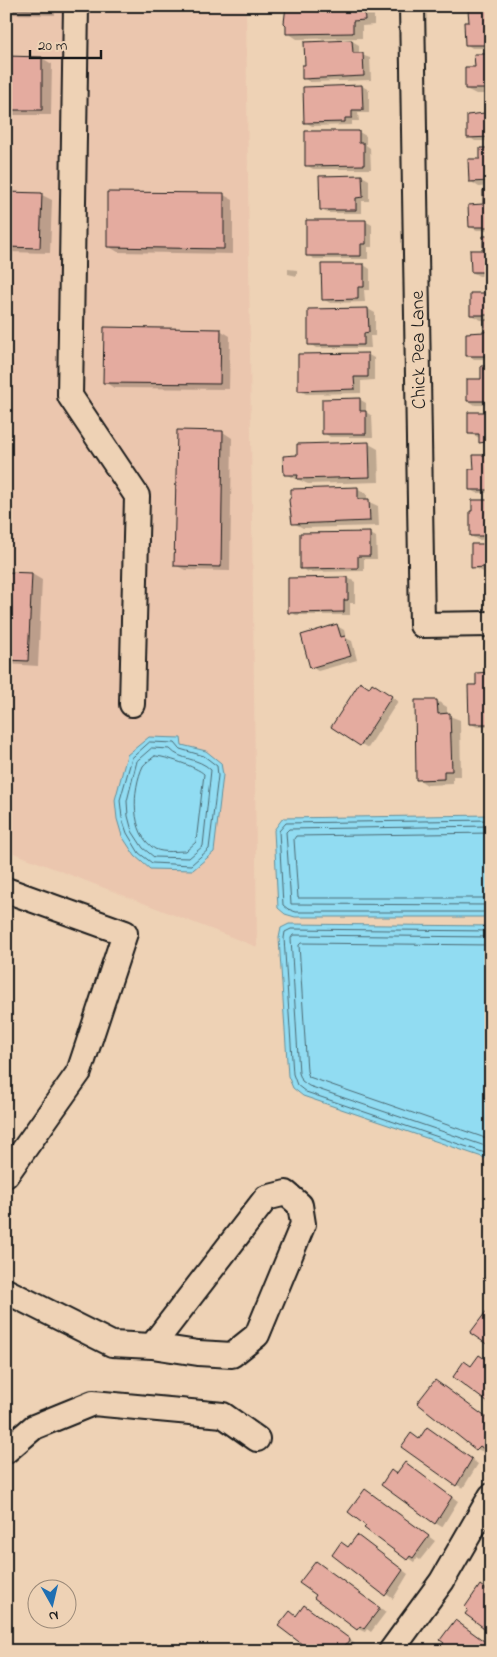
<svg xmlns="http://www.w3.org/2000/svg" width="497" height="1657" viewBox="0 0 497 1657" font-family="'Indie Flower',sans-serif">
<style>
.built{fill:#ebc6ae}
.water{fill:#91dcf2;stroke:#628f9c}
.shadow{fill:#0003}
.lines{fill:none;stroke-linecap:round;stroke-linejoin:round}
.shore{stroke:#4b6972;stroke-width:1}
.building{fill:#e4ab9f;stroke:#1c1c1c}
.minor-casing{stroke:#1c1c1c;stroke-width:28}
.minor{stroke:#eed2b5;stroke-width:24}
.labels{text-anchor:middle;stroke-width:4;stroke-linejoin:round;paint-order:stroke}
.street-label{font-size:20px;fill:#1c1c1c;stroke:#eed2b5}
</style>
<rect width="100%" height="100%" fill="#eed2b5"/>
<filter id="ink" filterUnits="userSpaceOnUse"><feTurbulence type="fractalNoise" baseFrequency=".02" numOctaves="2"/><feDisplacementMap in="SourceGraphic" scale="10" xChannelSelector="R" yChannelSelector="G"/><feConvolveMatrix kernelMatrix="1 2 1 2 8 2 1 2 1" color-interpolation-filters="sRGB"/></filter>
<g filter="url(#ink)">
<path class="built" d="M6,6H246L257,947L6,850Z"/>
<path class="water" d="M149,737L181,738L182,745L206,751L221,763L223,775L214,852L193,870L150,869L135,856L122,836L117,819L115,800L127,755Z
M491,815V917H295L285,914L278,908L274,830L283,818Z
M289,924L491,926V1160L303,1096L293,1088L288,1076L279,938L281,928Z"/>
<path class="shadow" d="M6,6H55V15L6,14Z
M286,6H374V25L362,26V38L297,39L288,33Z
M491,11V48H472L466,44L470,23Z
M352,41L359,45V54L370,58L371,80L310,82L303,78L306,66Z
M491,55V94H476L466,89Z
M6,58H42L52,64L51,115H6Z
M362,86L369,90V113H358L359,121H352V125L312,126L305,122Z
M491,104V141H475L469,137L486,114Z
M359,132L366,136V145L370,148L371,169H313L306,165Z
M491,149V186L479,187L470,181Z
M362,176L369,180V201H362V213H328L321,210Z
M491,191V230H477L470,227L485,205Z
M6,193L42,195L52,200L50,253L6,252Z
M224,195L233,200V254L118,252L108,246Z
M365,221L372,225V247H368V259H314L308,255Z
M491,238V275L479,276L472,272Z
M364,265L370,269V290H364L365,302L330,303L323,299Z
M288,269L297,270V276L288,274Z
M491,280V359H474L468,355L486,334V320H481L471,315L486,294Z
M368,309L375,313V336H370L371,348H316L310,344Z
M220,330L230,336L229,389L114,388L105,382Z
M367,354L374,358V380L361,381V393L306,394L299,390Z
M491,367V405H475L469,401Z
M359,399L366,403V412L372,416L373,437H330L324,433Z
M491,413V446L480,442V438L470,434Z
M223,432L232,438L230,571L185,570L175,565Z
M369,444L378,449L379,482L308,484L285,474L298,457Z
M491,456V493H477L470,489L475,470Z
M357,488L367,494V501L378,506L379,526L303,528L293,523Z
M491,501V539L478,540L471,536Z
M369,533L376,537L377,559H364V571L308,572L302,568Z
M491,545V583L486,580V573L472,567Z
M6,573L32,574L42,580L38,666L6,664Z
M348,578L355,582V603H350V615H296L289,611Z
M337,626L344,630L346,638L352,641L357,660L318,671L311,667Z
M491,673V727H477L470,723L478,686Z
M370,689H379L398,701L368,748L333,727Z
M437,701L447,707V715L460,720L461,776H453V784L427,785L418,779Z
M491,1421V1451L487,1449L484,1452L477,1449Z
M434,1433L478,1464L463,1488L457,1485L420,1440Z
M412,1468L458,1501L442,1527L435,1523L397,1475Z
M372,1495L435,1541L420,1560L417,1558L414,1562L408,1558L368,1526Z
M364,1541L408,1574L393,1599L334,1555Z
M317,1562L386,1612L371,1632L367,1629L365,1632L358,1629Z
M311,1611L355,1644L350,1651H313L290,1613L297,1617Z"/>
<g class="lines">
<path class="shore" d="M150,742L175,743L180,749L204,756L217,766L218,776L209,849L191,865L152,863L139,853L127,833L122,818L120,800L132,758Z
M152,748L170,749C181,761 198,757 211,770L203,846L189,858L154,857L143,848L132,831L128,816L127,801L137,761Z
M155,756C164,756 197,767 204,774L196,842L186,851C178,851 163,853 155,849C130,834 132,789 143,766C146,762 151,759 155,756Z
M491,820L286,823L279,831L283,905L288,909L296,912H491
M491,826L289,829L286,832L291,904L491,905
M491,833L296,836L294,839L298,898H491
M491,931L291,929L285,932L284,938L293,1074L297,1085L306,1092L491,1155
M491,937L293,935L291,938L299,1073L302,1081L309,1086L491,1148
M491,945L301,943L299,945L307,1071L309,1077L491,1140"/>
</g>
<path class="building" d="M6,6H45V10L6,9Z
M286,6H364L365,20L353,21V33L286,34V25L284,23Z
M468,10H491V45H465L464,22H469Z
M352,40L353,53H363L364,76L302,79V65H305L304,42Z
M474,54H491V89H465V67H475Z
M6,56L42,57V110H6Z
M362,85L363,110H352V118H345V122L304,123L303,87Z
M485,103H491V137L467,138V115L485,113Z
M305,131H359V143H364V165L305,166Z
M480,148H491V181L469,182L468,159H480Z
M362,175L363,197L356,198V210H320L319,176Z
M483,190H491V227H469L468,205L483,204Z
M6,192L42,193L40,248L6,247Z
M107,192L224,193V249L107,247Z
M306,220H366V244H361V256H306Z
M483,236H491V272H471L470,250H483Z
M321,264H364V287H358V299L322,300Z
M484,279H491V315H470V293H485Z
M368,308L369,332L364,333V345H308V309Z
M485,320H491V356H466V333L485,332Z
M104,327L221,329L220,384L103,383Z
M368,353V377H354L355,389L298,391V354Z
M481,366H491V401H467V379H481Z
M360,398V411H366V434H322V399Z
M468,412H491V446H486V442L479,443V434H468Z
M177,430L223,431L221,567L174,566Z
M369,442L370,477L297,479L298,475H284L283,456L297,455V444Z
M473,455H491V490H469V469H474Z
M358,487V499H369L370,521L292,524L289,500L291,497V489Z
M472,500H491V536H470V511H472Z
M370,532V556H358V568L300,569V533Z
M471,544H491V581H485V567L471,568Z
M6,572L32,573L28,661L6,660Z
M348,577V600H344V612L288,613V578Z
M337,624L341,637L345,636L351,656L310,668L301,635Z
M491,672V724H469L468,685H476V673Z
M360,682L369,688L372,683L392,696L360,746L331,727Z
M415,700H437L438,714L450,713L452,771H444V779L416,780Z
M488,1309L491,1311V1347L470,1333Z
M479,1355L491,1363V1405L453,1377L464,1361L471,1366Z
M435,1380L491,1421V1440L484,1449L480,1446L476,1450L417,1403Z
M427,1427L472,1459L456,1486L401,1447L411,1433L419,1439Z
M405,1462L452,1497L435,1524L381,1485L391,1470L396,1474Z
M365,1489L429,1536L413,1558L410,1556L407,1560L364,1528L366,1526L348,1512Z
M357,1535L403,1570L385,1596L332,1555L341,1542L348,1547Z
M316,1561L380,1608L364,1629L360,1626L357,1630L314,1598L316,1595L299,1583Z
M480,1585L491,1593V1633L465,1614L468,1610L465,1607Z
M304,1605L350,1639L342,1649L343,1651H311L278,1626L290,1611L296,1616Z
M455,1620L491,1646V1651H446L441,1647L444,1643L440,1640Z"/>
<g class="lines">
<g class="minor-casing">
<path id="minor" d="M76,6L70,396L137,496L132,704
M412,6L422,625L491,624
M6,890L125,933L79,1072L6,1175
M6,1291L112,1344L152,1346L198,1353L232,1355L257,1335L303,1224L300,1205L286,1193L266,1198L152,1346
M6,1451L34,1427L93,1403L223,1415L257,1439
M391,1651L442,1581L491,1496"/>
</g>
<use href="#minor" class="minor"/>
</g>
</g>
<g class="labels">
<g class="street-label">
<text transform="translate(417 350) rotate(-91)" y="7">Chick Pea Lane</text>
</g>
</g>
<rect width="497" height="1657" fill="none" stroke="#eed2b5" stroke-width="25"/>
<rect x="12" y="12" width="472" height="1632" fill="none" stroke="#1c1c1c" stroke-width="2" filter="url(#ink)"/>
<g transform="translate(52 1604) rotate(172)"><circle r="24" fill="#eed2b5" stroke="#9a8978"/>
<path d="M0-4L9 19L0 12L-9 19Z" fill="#1f6fb2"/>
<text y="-8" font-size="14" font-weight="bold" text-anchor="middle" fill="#1c1c1c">N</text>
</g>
<path d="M30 50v8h71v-8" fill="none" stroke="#1c1c1c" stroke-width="2.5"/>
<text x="38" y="50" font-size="15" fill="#1c1c1c" stroke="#eed2b5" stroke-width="4" paint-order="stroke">20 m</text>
</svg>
